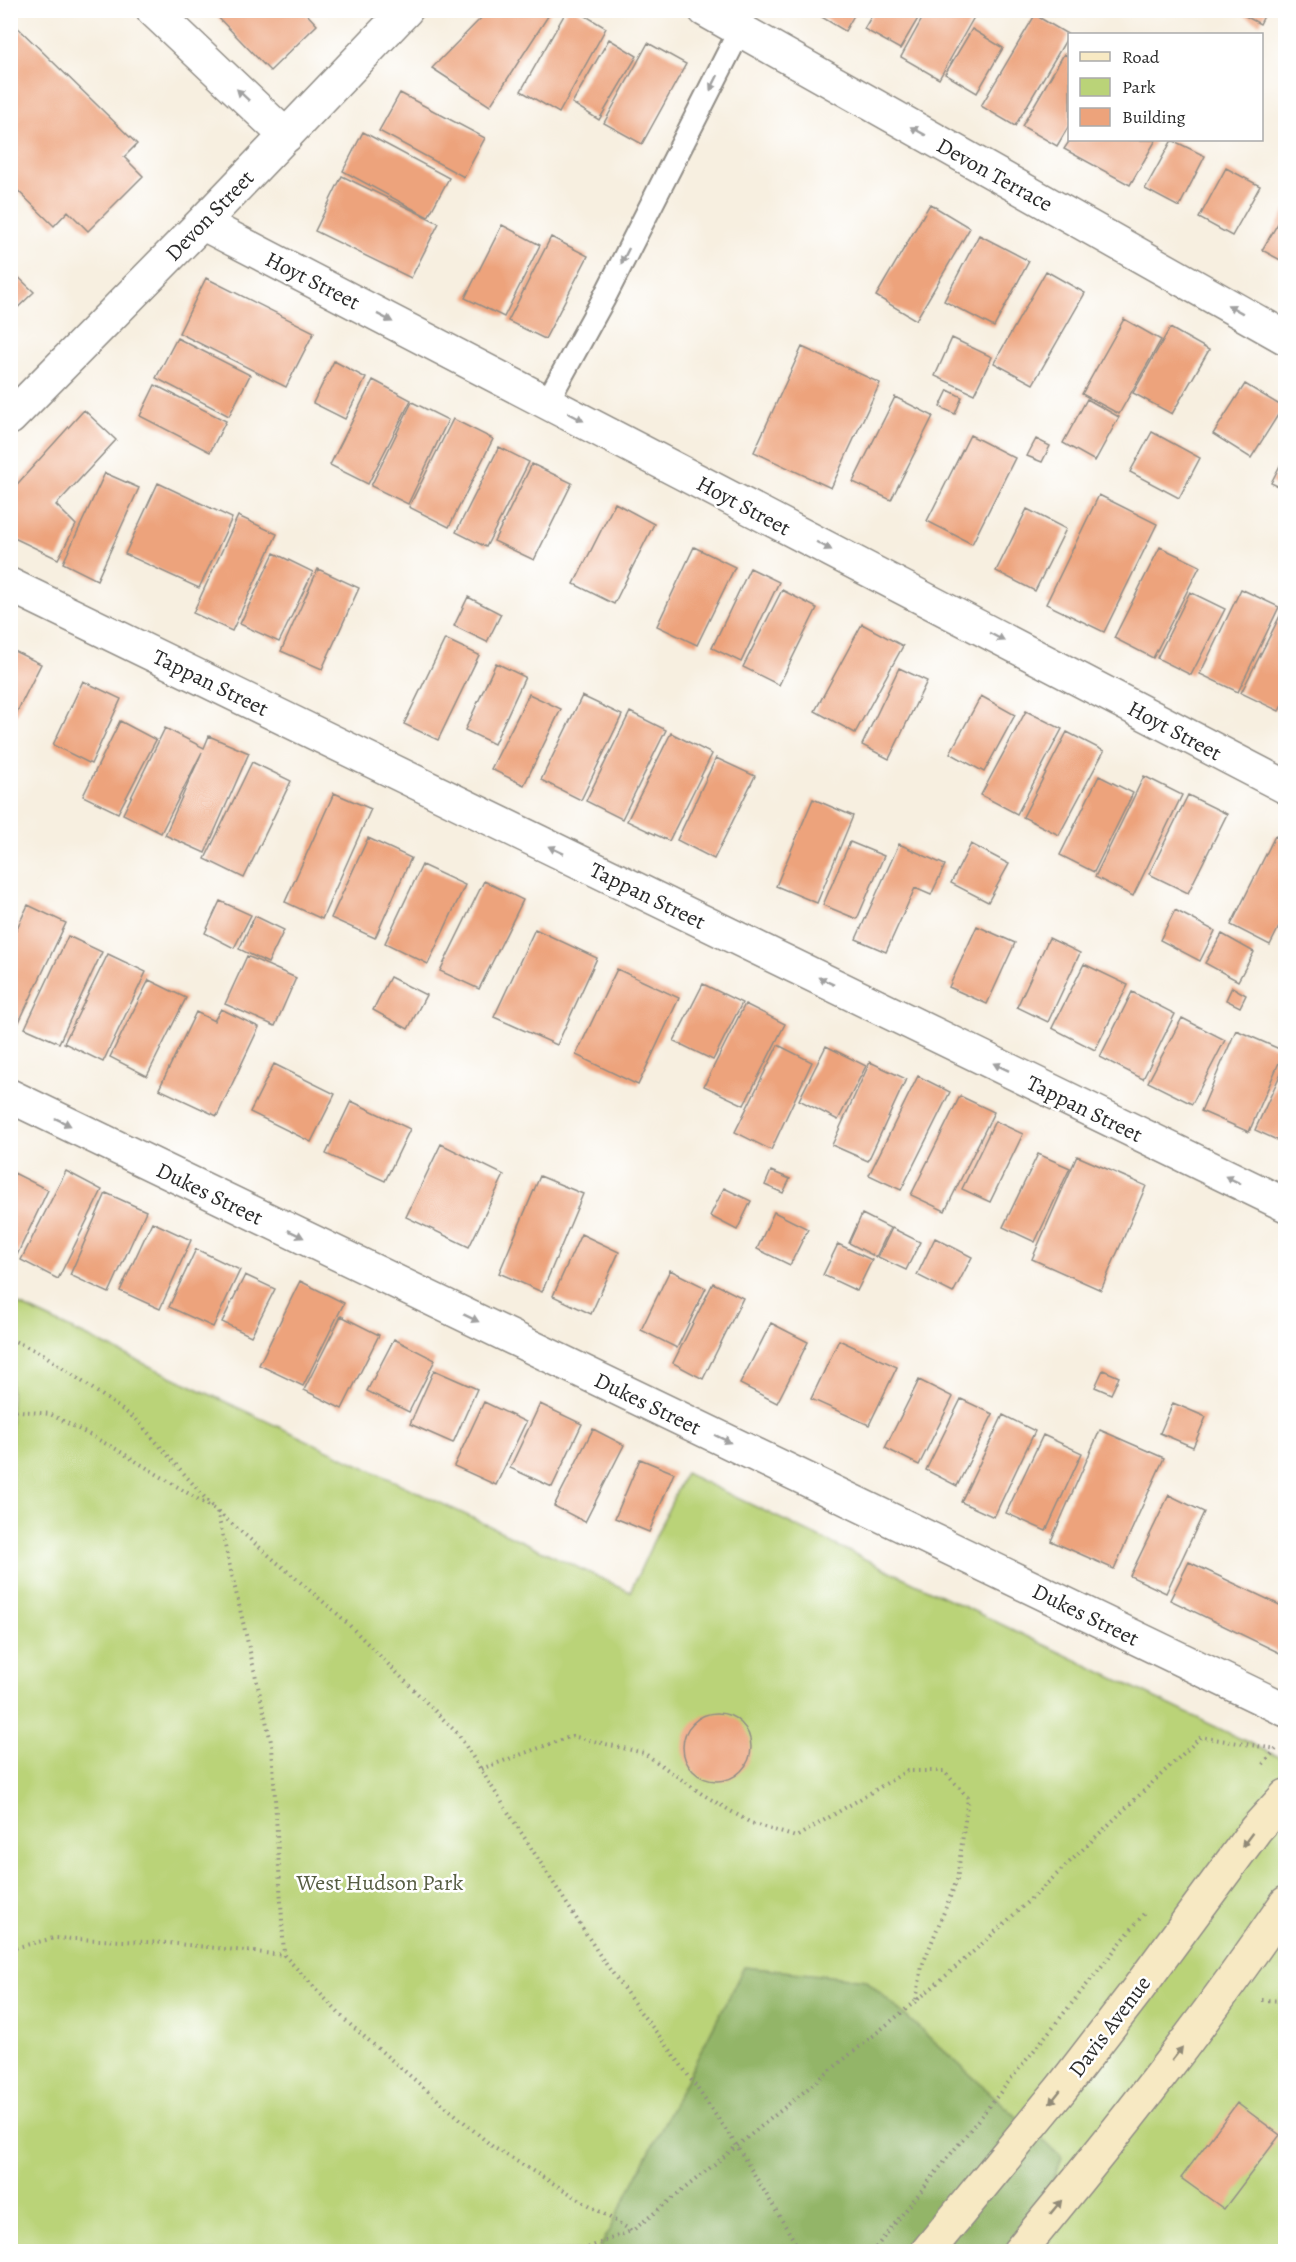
<svg xmlns="http://www.w3.org/2000/svg" width="1296" height="2262" viewBox="0 0 1296 2262" font-family="Alegreya,serif">
<style>
.green{fill:#bad378;stroke:#727f52;stroke-width:1.5}
.forest{fill:#93b568;stroke:#5f704a;stroke-width:1.5}
.building{fill:#eda37b}
.lines{fill:none;stroke-linecap:round;stroke-linejoin:round}
.lane-casing{stroke:#918d86;stroke-width:26}
.street-casing{stroke:#918d86;stroke-width:36}
.secondary-casing{stroke:#918d86;stroke-width:36}
.path{stroke:#918d86;stroke-width:4;stroke-dasharray:1.5 4.5;stroke-linecap:butt}
.lane{stroke:#fff;stroke-width:22}
.street{stroke:#fff;stroke-width:33}
.secondary{stroke:#f7e9c3;stroke-width:33}
.oneway{fill:#a0a0a0}
.oneway2{fill:#918a77}
.labels{text-anchor:middle;stroke-width:5;stroke-linejoin:round;paint-order:stroke}
.street-label{font-size:22px;fill:#2b2b2b;stroke:#fff}
.park-label{font-size:22px;fill:#565d42;stroke:#fff}
</style>
<rect width="100%" height="100%" fill="#fff"/>
<filter id="ink" filterUnits="userSpaceOnUse"><feTurbulence type="fractalNoise" baseFrequency=".0167" numOctaves="2"/><feDisplacementMap in="SourceGraphic" scale="12" xChannelSelector="R" yChannelSelector="G"/><feConvolveMatrix kernelMatrix="1 2 1 2 8 2 1 2 1" color-interpolation-filters="sRGB"/></filter>
<filter id="wash" filterUnits="userSpaceOnUse"><feTurbulence type="fractalNoise" baseFrequency=".008" numOctaves="4" result="noise"/><feDisplacementMap in="SourceGraphic" scale="24" xChannelSelector="R" yChannelSelector="G"/><feGaussianBlur stdDeviation="1.35" result="paint"/><feColorMatrix in="noise" values="0 0 0 0 0 0 0 0 0 0 0 0 0 0 0 0 0 1.4 0 .05"/><feComposite in="paint" operator="in"/></filter>
<g filter="url(#wash)">
<rect width="100%" height="100%" fill="#f7efe0"/>
<path class="green" d="M11,1301L630,1592L685,1473L1285,1760V2251L11,2252Z"/>
<path class="forest" d="M744,1967L866,1980L1062,2158L1026,2251L598,2252Z"/>
<g id="blocks">
<path class="building" d="M211,10H303L317,25L270,71Z
M489,10H552L490,106L432,68Z
M567,10H576L606,28L559,113L521,91Z
M810,10H857L845,31Z
M875,10H923L900,49L864,29Z
M927,10H978L939,79L901,57Z
M1234,10H1267L1260,24Z
M1035,15L1069,35L1015,126L981,106Z
M10,20L137,144L124,157L143,176L88,231L68,211L54,226L10,183Z
M972,29L1003,48L977,93L945,74Z
M609,39L637,56L599,120L572,103Z
M648,43L686,64L642,144L604,123Z
M1064,54L1070,57V124L1057,146L1022,126Z
M400,93L485,138L464,177L379,131Z
M363,132L449,178L428,217L343,171Z
M1070,140H1156L1130,185L1064,149Z
M1172,140L1205,156L1179,207L1145,189Z
M1226,168L1260,186L1232,236L1199,218Z
M342,176L439,223L411,278L315,231Z
M930,204L970,228L916,320L876,296Z
M1286,210V263L1262,250Z
M502,225L540,245L504,317L465,298Z
M979,235L1029,261L994,327L944,301Z
M551,237L588,256L545,339L508,321Z
M10,269L34,292L10,315Z
M1046,271L1085,293L1033,384L994,363Z
M206,278L314,332L286,387L179,333Z
M1124,319L1161,340L1119,414L1082,394Z
M1170,328L1209,350L1172,414L1133,393Z
M177,338L250,375L229,416L156,378Z
M952,338L992,357L974,394L935,376Z
M802,347L880,383L831,488L754,452Z
M334,361L366,378L345,419L313,403Z
M373,380L411,400L368,484L330,465Z
M1245,384L1283,407L1251,458L1213,434Z
M155,385L226,421L210,452L140,416Z
M948,390L962,397L955,414L940,407Z
M895,397L933,416L891,500L853,482Z
M1087,399L1119,417L1095,461L1063,443Z
M412,402L448,420L408,504L371,486Z
M84,410L116,440L56,505L76,525L58,559L10,536V492Z
M453,419L493,439L449,527L409,507Z
M1152,432L1200,458L1179,498L1130,472Z
M970,435L1015,458L972,544L927,521Z
M1036,439L1050,446L1042,462L1027,456Z
M499,447L529,462L486,547L456,532Z
M1286,454V490L1271,483Z
M532,464L572,483L534,560L494,541Z
M105,473L139,488L97,580L63,563Z
M158,483L232,518L199,588L125,554Z
M1099,495L1157,524L1104,632L1046,604Z
M615,503L654,524L614,604L574,584Z
M1027,509L1066,529L1035,591L996,571Z
M238,516L277,534L232,631L193,613Z
M694,547L735,567L697,645L657,626Z
M1160,547L1200,566L1153,658L1114,638Z
M274,553L313,572L279,642L240,624Z
M750,568L779,582L741,662L712,648Z
M318,569L359,588L322,669L281,651Z
M1241,589L1279,607L1238,692L1200,674Z
M782,590L817,608L779,685L743,667Z
M1190,592L1225,609L1191,675L1157,658Z
M468,597L501,614L487,642L454,626Z
M1283,610L1286,611V698L1279,711L1241,693Z
M862,624L903,646L855,733L815,711Z
M445,639L479,655L438,740L404,724Z
M10,649L41,664L10,726Z
M496,663L525,677L494,744L465,730Z
M899,668L927,681L889,759L862,745Z
M83,681L121,699L91,764L53,745Z
M529,694L561,709L524,785L491,769Z
M582,696L622,715L581,800L541,780Z
M981,696L1015,715L984,772L950,753Z
M1026,711L1062,729L1017,814L981,795Z
M630,712L666,730L622,819L586,801Z
M120,721L156,740L118,813L83,796Z
M165,728L204,748L209,736L249,753L205,853L165,835L202,752L161,833L123,814Z
M1067,732L1104,751L1059,835L1023,817Z
M671,733L712,754L669,841L627,821Z
M716,758L755,776L714,859L677,840Z
M252,762L291,781L244,878L205,859Z
M1099,776L1133,793L1094,872L1060,855Z
M1144,776L1182,795L1133,896L1095,877Z
M334,793L371,809L322,919L285,902Z
M1188,795L1227,814L1188,893L1149,874Z
M813,799L853,816L817,903L776,886Z
M1275,836L1286,842V913L1270,945L1231,925Z
M368,838L411,858L375,938L331,918Z
M850,842L884,856L857,919L823,905Z
M899,844L945,865L931,895L915,888L886,952L856,939Z
M971,844L1009,864L988,902L951,883Z
M422,865L465,885L428,964L385,943Z
M484,881L523,900L479,989L440,971Z
M220,901L251,915L234,948L205,933Z
M28,905L66,923L18,1024L10,1021V943Z
M1175,910L1215,931L1200,961L1160,940Z
M255,916L284,930L268,963L239,949Z
M977,926L1015,943L987,1004L949,987Z
M535,929L597,958L557,1045L494,1017Z
M1222,934L1254,952L1238,981L1205,963Z
M68,936L102,952L59,1043L25,1028Z
M1049,938L1080,953L1048,1022L1017,1007Z
M108,954L146,972L103,1062L64,1043Z
M247,956L296,978L275,1026L225,1004Z
M1084,964L1128,985L1095,1050L1052,1028Z
M617,969L679,998L638,1085L576,1055Z
M390,977L426,995L408,1029L373,1010Z
M149,980L186,998L147,1076L110,1057Z
M703,984L742,1003L713,1060L674,1041Z
M1232,987L1246,995L1240,1007L1226,1000Z
M1132,992L1175,1014L1143,1079L1100,1057Z
M745,1004L785,1024L744,1105L704,1086Z
M221,1009L259,1027L217,1116L159,1089L196,1012L214,1021Z
M1182,1018L1225,1040L1192,1104L1148,1082Z
M1236,1030L1284,1051L1249,1132L1201,1111Z
M778,1045L812,1062L771,1150L735,1132Z
M826,1046L866,1066L838,1120L799,1100Z
M870,1062L906,1079L868,1161L832,1145Z
M1286,1062V1144L1255,1130Z
M274,1064L335,1094L311,1142L250,1112Z
M918,1076L950,1092L901,1190L869,1175Z
M960,1096L994,1112L945,1211L911,1195Z
M351,1101L410,1129L385,1181L326,1154Z
M995,1121L1023,1134L990,1202L962,1189Z
M441,1144L504,1175L469,1247L406,1217Z
M1038,1154L1070,1168L1035,1242L1003,1227Z
M1077,1156L1146,1186L1101,1290L1032,1259Z
M66,1171L102,1190L58,1279L21,1260Z
M771,1171L790,1179L783,1193L765,1185Z
M14,1173L48,1190L16,1257L10,1255V1181Z
M540,1176L583,1194L542,1292L499,1273Z
M724,1188L751,1201L737,1230L710,1216Z
M106,1193L146,1211L109,1293L70,1275Z
M774,1212L808,1229L790,1265L757,1249Z
M862,1214L890,1228L876,1257L849,1243Z
M152,1222L191,1240L160,1309L120,1291Z
M892,1228L920,1242L906,1270L878,1257Z
M581,1234L619,1252L591,1314L553,1296Z
M935,1238L972,1257L953,1293L917,1275Z
M838,1244L872,1260L857,1291L823,1275Z
M196,1249L240,1270L213,1327L169,1307Z
M670,1270L706,1288L677,1348L641,1330Z
M245,1275L275,1289L251,1336L222,1322Z
M300,1281L344,1303L303,1386L259,1365Z
M713,1283L743,1298L703,1379L673,1363Z
M341,1316L379,1335L342,1409L304,1390Z
M771,1323L808,1342L777,1403L740,1384Z
M394,1339L435,1360L409,1412L367,1391Z
M839,1340L897,1367L869,1425L811,1399Z
M434,1370L477,1389L453,1443L410,1424Z
M1103,1370L1119,1377L1111,1394L1095,1387Z
M919,1380L953,1397L919,1465L885,1448Z
M961,1399L993,1414L957,1486L926,1470Z
M484,1402L526,1422L496,1485L454,1466Z
M1173,1403L1206,1417L1193,1447L1160,1433Z
M540,1404L582,1424L552,1487L510,1468Z
M1003,1415L1035,1431L994,1517L961,1502Z
M593,1429L624,1445L585,1522L554,1506Z
M1100,1430L1164,1458L1114,1569L1051,1541Z
M1043,1435L1082,1453L1046,1531L1006,1513Z
M640,1459L674,1473L649,1532L615,1518Z
M1169,1495L1204,1512L1166,1593L1130,1576Z
M1189,1562L1286,1608V1656L1170,1600Z
M683 1747a34 34 0 1 1 68 0a34 34 0 1 1-68 0Z
M1237,2103L1280,2135L1224,2209L1181,2178Z"/>
</g>
</g>
<g filter="url(#ink)">
<use href="#blocks" fill-opacity="0" stroke="#918d86" stroke-width="1.5"/>
<g class="lines">
<g class="lane-casing">
<path id="lane" d="M547,402L603,300L740,30"/>
</g>
<g class="street-casing">
<path id="street" d="M153,10L286,136
M705,10L1286,338
M202,223L1286,787
M10,418L202,223L406,10
M10,585L1286,1205
M10,1096L1286,1710"/>
</g>
<g class="secondary-casing">
<path id="secondary" d="M927,2252L1061,2089L1135,1993L1256,1829L1286,1796
M1019,2252C1112,2139 1203,2025 1286,1903"/>
</g>
<path class="path" d="M10,1339L43,1354L137,1420L213,1507
M10,1410L50,1414L116,1449L217,1511L272,1746L284,1955L346,2021L493,2147L632,2231L916,2001
M218,1512L341,1617L458,1734L601,1957L641,2013L672,2052L737,2146L801,2252
M481,1769L572,1736L644,1753L702,1794L751,1823L796,1837L907,1771H944L968,1798L957,1880L922,1966L916,2001C1016,1918 1106,1825 1201,1737L1276,1749L1263,1764
M10,1949L54,1938L168,1943L284,1955
M1262,2000L1286,2001
M577,2252L631,2231
M872,2252L1146,1911"/>
<use href="#lane" class="lane"/>
<use href="#street" class="street"/>
<use href="#secondary" class="secondary"/>
</g>
<defs><path id="oneway-solid" d="M-6-.8H1V-3.2L6.5 0L1 3.2V.8H-6Z" transform="scale(1.5)"/></defs>
<g class="oneway">
<use href="#oneway-solid" transform="translate(714 83) rotate(117)"/>
<use href="#oneway-solid" transform="translate(243 95) rotate(-137)"/>
<use href="#oneway-solid" transform="translate(918 131) rotate(-151)"/>
<use href="#oneway-solid" transform="translate(625 256) rotate(117)"/>
<use href="#oneway-solid" transform="translate(1235 309) rotate(-151)"/>
<use href="#oneway-solid" transform="translate(385 318) rotate(27)"/>
<use href="#oneway-solid" transform="translate(576 417) rotate(28)"/>
<use href="#oneway-solid" transform="translate(824 546) rotate(28)"/>
<use href="#oneway-solid" transform="translate(997 637) rotate(28)"/>
<use href="#oneway-solid" transform="translate(556 850) rotate(-154)"/>
<use href="#oneway-solid" transform="translate(826 981) rotate(-154)"/>
<use href="#oneway-solid" transform="translate(1001 1067) rotate(-154)"/>
<use href="#oneway-solid" transform="translate(63 1122) rotate(26)"/>
<use href="#oneway-solid" transform="translate(1233 1180) rotate(-154)"/>
<use href="#oneway-solid" transform="translate(296 1234) rotate(26)"/>
<use href="#oneway-solid" transform="translate(471 1318) rotate(26)"/>
<use href="#oneway-solid" transform="translate(723 1439) rotate(26)"/>
</g>
<g class="oneway2">
<use href="#oneway-solid" transform="translate(1247 1840) rotate(127)"/>
<use href="#oneway-solid" transform="translate(1177 2054) rotate(-52)"/>
<use href="#oneway-solid" transform="translate(1055 2097) rotate(129)"/>
<use href="#oneway-solid" transform="translate(1056 2207) rotate(-50)"/>
</g>
</g>
<g class="labels">
<g class="street-label">
<text transform="translate(995 174) rotate(29)" y="8">Devon Terrace</text>
<text transform="translate(209 215) rotate(-46)" y="8">Devon Street</text>
<text transform="translate(313 280) rotate(27)" y="8">Hoyt Street</text>
<text transform="translate(744 505) rotate(28)" y="8">Hoyt Street</text>
<text transform="translate(211 682) rotate(26)" y="8">Tappan Street</text>
<text transform="translate(1175 730) rotate(28)" y="8">Hoyt Street</text>
<text transform="translate(648 895) rotate(26)" y="8">Tappan Street</text>
<text transform="translate(1085 1108) rotate(26)" y="8">Tappan Street</text>
<text transform="translate(210 1193) rotate(26)" y="8">Dukes Street</text>
<text transform="translate(648 1403) rotate(26)" y="8">Dukes Street</text>
<text transform="translate(1086 1614) rotate(26)" y="8">Dukes Street</text>
<text transform="translate(1109 2026) rotate(-53)" y="8">Davis Avenue</text>
</g>
<g class="park-label">
<text x="380" y="1890">West Hudson Park</text>
</g>
</g>
<rect width="1296" height="2262" fill="none" stroke="#fff" stroke-width="36"/>
<rect x="1068" y="33" width="195" height="108" fill="#ffffff" stroke="#aaaaaa" stroke-width="1.5"/>
<rect x="1080" y="52" width="30" height="9" fill="#f7e9c3" stroke="#aaaaaa" stroke-width="1.5"/>
<text x="1122" y="63" font-size="18" fill="#2b2b2b">Road</text>
<rect x="1080" y="78" width="30" height="18" fill="#bad378" stroke="#aaaaaa" stroke-width="1.5"/>
<text x="1122" y="93" font-size="18" fill="#2b2b2b">Park</text>
<rect x="1080" y="108" width="30" height="18" fill="#eda37b" stroke="#aaaaaa" stroke-width="1.5"/>
<text x="1122" y="123" font-size="18" fill="#2b2b2b">Building</text>
</svg>
